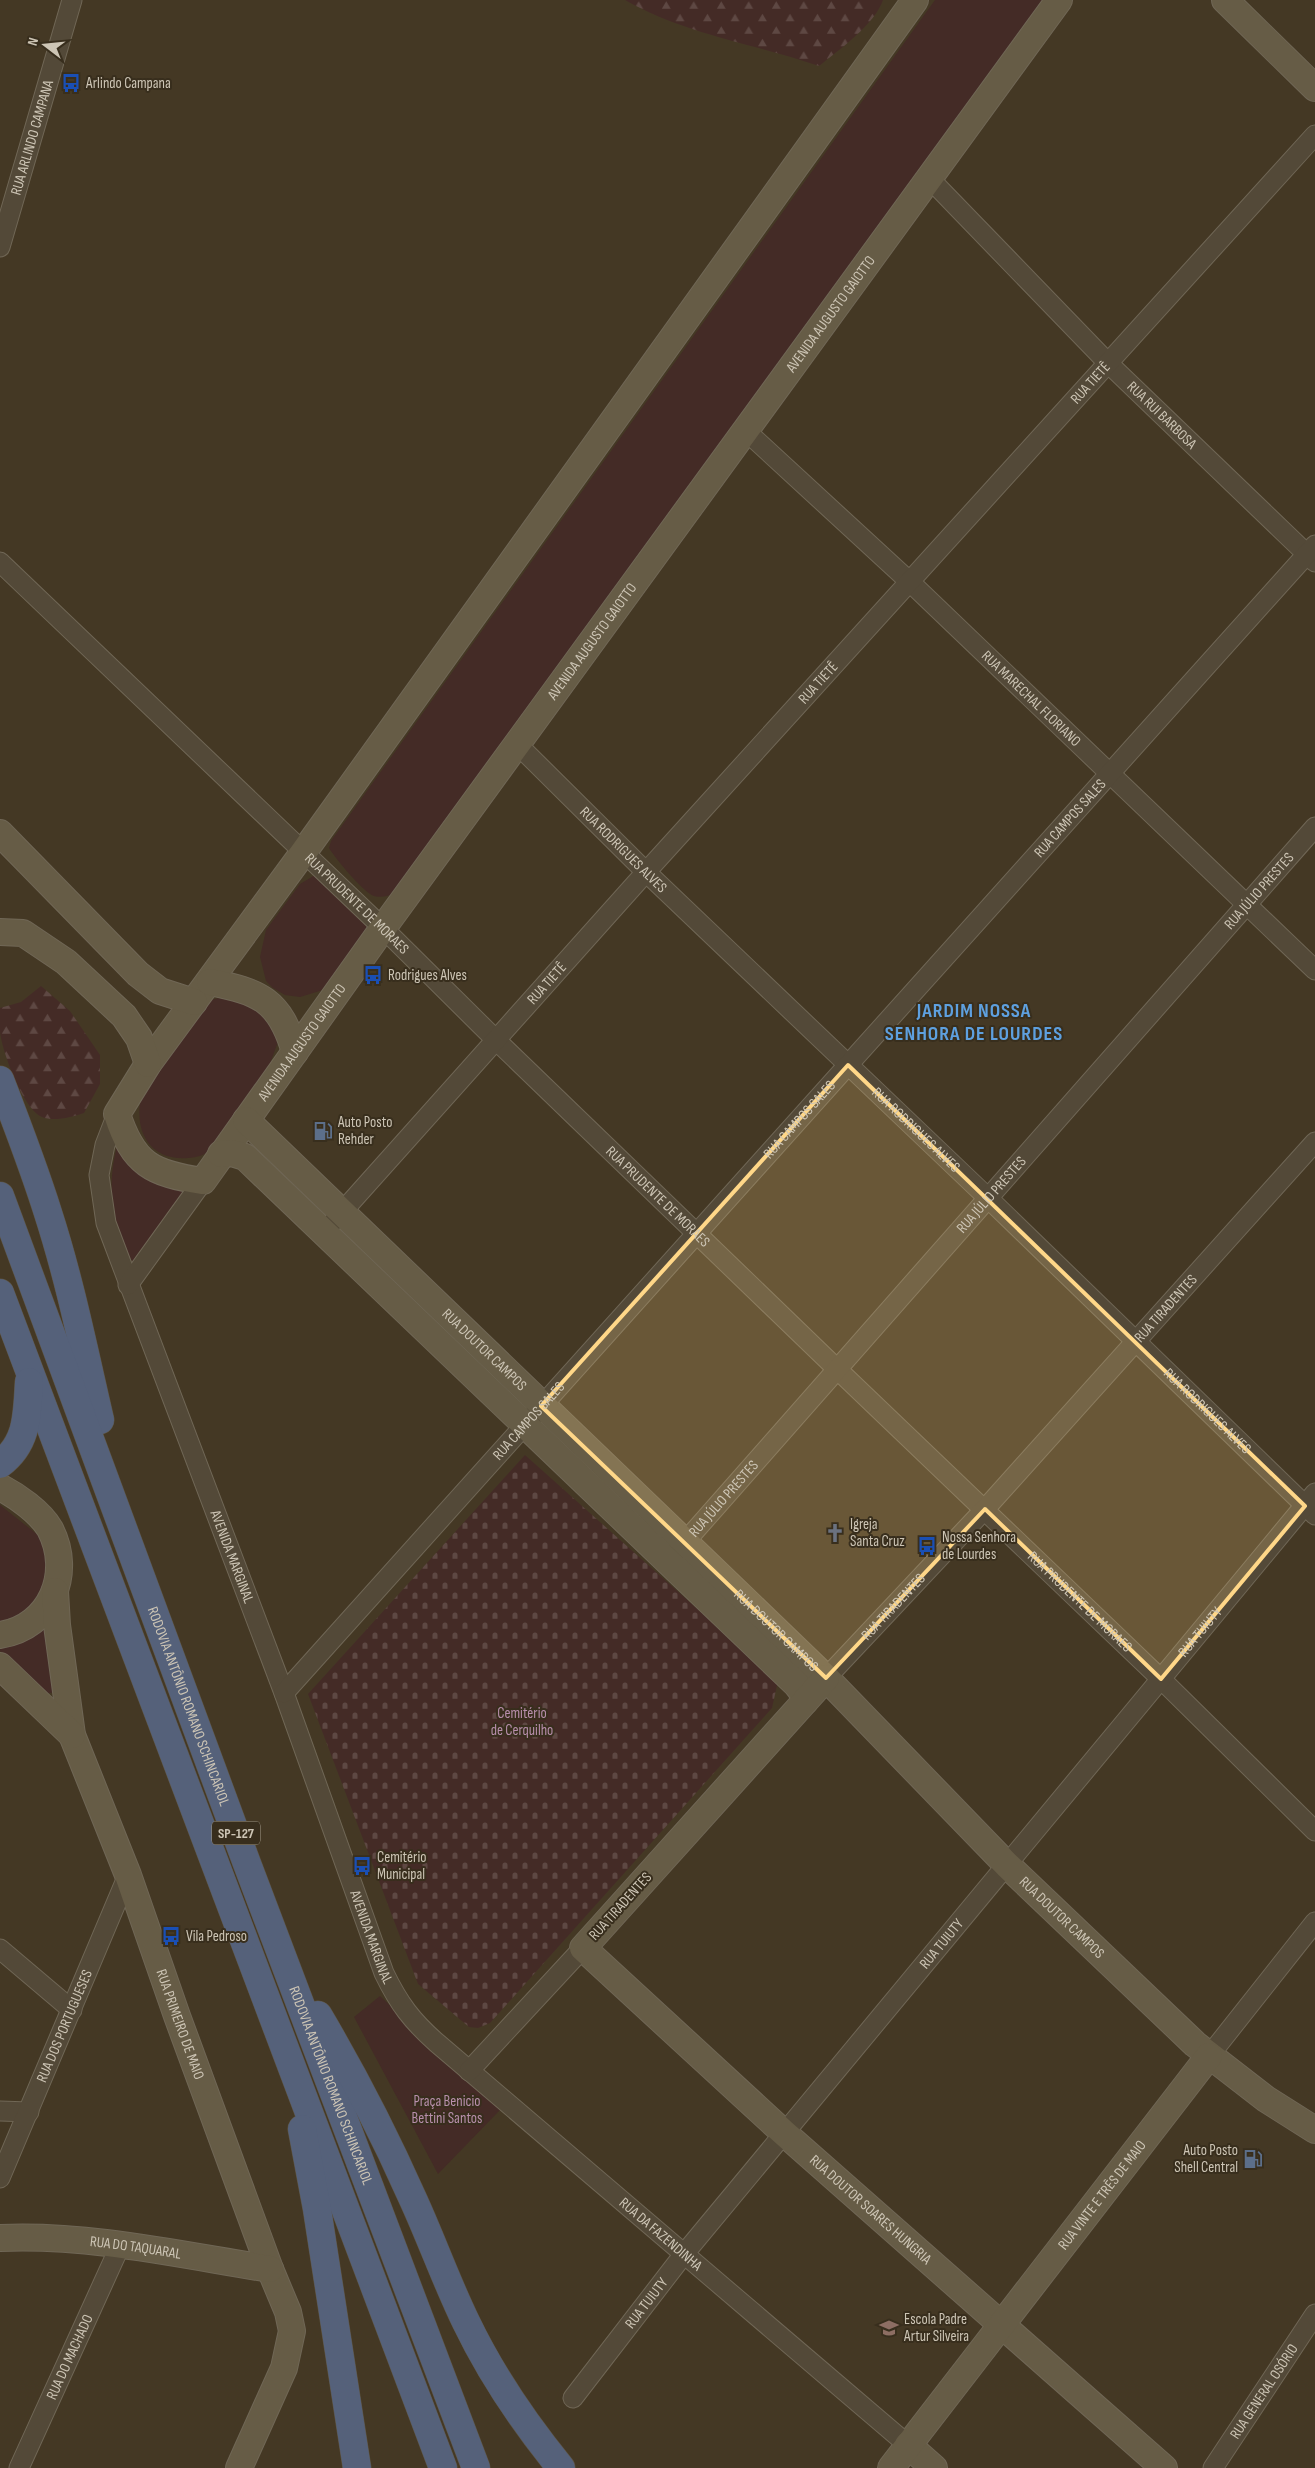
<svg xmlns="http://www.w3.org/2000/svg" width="1315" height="2468" viewBox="0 0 1315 2468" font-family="'Sofia Sans Condensed',sans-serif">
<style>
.green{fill:#442b26}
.forest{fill:url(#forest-firs)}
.cemetery{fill:url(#cemetery-stones)}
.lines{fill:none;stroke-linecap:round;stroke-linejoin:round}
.street-casing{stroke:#706756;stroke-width:21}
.secondary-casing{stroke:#706756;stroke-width:28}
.highway-casing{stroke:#5d5443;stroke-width:29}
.street{stroke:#534938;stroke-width:19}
.secondary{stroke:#665c46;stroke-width:26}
.highway{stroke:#55617a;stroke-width:28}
.marked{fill:#ffd788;fill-opacity:0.2;stroke:#ffd788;stroke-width:4;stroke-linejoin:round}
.labels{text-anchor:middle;stroke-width:4;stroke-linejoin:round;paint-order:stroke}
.shield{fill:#382e1d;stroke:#a09887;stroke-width:1}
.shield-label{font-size:14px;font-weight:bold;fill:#cdc5b5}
.poi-label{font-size:15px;fill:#cdc5b5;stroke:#382e1d;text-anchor:start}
.street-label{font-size:15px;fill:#cdc5b5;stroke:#382e1d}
.park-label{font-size:15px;fill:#b88fac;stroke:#382e1d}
.district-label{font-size:20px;font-weight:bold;letter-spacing:1px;fill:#5ea0df;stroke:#382e1d}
</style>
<defs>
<pattern id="forest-firs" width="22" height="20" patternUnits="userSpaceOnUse" patternTransform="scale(1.25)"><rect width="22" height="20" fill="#442b26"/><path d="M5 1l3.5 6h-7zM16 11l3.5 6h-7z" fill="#5e4843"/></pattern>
<pattern id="cemetery-stones" width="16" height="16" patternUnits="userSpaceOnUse" patternTransform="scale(1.25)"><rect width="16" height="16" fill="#442b26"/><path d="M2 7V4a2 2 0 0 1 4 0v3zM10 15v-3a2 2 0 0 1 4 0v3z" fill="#5e4843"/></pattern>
</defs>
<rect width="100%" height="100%" fill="#443824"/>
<path class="green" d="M935,0H1044L394,894C387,896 381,898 374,896C363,892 335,858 329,848L331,841Z
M315,875L366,922L368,927L323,990L300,997L285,995L273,988L266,981L260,957L266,930L300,884Z
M231,995L261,1006L279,1039L268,1069C255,1087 243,1105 230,1123C225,1131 220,1142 213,1149C207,1154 196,1158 188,1158C146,1161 132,1126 143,1090L207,1001Z
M117,1146L186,1188L140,1256L133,1261L128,1258C113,1217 106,1190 117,1146Z
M0,1505L43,1539L50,1563L38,1606L0,1629Z
M47,1624L54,1692L46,1694L0,1651V1645Z
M380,1996L501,2109L438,2174L354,2017Z"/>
<path class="forest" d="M625,0H883C875,24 839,50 819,66C755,44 684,34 625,0Z
M41,986L70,1011L100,1055V1084L84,1113C72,1117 54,1122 42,1117C23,1109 2,1051 0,1032C0,1024 0,1016 0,1008L21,1002Z"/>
<path class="cemetery" d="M525,1455L778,1681L772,1708L490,2023L478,2028L469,2027L418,1984L308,1694Z"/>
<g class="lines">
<g class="street-casing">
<g id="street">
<path id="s1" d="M930,179L1108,363L1315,562"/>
<path id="s2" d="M0,247L72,0"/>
<path id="s3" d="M746,431L910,582L1315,970"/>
<path id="s4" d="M0,562L383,928L496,1040L837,1369L1161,1679L1315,1831"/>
<path id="s5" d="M517,744L646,872L988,1198L1315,1515"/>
<path id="s6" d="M117,1114L105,1145L99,1175L106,1223L284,1693L384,1973C399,2004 412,2021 437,2043L908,2445"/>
<path id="s7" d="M334,1221L646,872L1315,135"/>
<path d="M128,1285L203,1181"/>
<path id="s8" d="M677,1551L1315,827"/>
<path id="s9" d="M826,1678L985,1509L1315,1142"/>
<path id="s10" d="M284,1693L1315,545"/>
<path d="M0,1949L72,2010"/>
<path d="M1209,2056L1315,1922"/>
<path d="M469,2071L583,1948"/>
<path d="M0,2111L29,2112"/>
<path id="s11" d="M0,2178L128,1875"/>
<path id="s12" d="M573,2398L684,2254L1315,1493"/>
<path id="s13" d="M19,2468L120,2246"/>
<path id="s14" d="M1213,2468L1315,2314"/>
</g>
</g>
<g class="secondary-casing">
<g id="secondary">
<path id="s15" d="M915,0L303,853L148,1064L117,1114C133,1164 152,1174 203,1181L383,928L1059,0"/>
<path d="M1225,0L1315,88"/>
<path d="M0,833L138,974L160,991L194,1002"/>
<path d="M0,932L23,933L66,962L124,1016L139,1038L148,1064"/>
<path d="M210,982C260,992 280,1000 295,1052"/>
<path id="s16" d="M246,1120L826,1678L1007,1865L1195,2044L1266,2099L1315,2130"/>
<path d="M221,1154L232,1153L245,1157L797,1685L803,1693L805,1701"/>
<path d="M0,1487C17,1496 40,1512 50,1529C73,1573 51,1627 0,1635"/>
<path id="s17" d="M55,1591L57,1625L72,1735L128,1875L177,2016L270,2269L288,2312L292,2331L284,2368L239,2468"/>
<path d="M0,1666L72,1735"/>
<path id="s18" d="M826,1678L583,1948L784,2133L1164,2468"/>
<path id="s19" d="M0,2238C90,2234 182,2255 270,2269"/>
<path d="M908,2445L934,2468"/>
<path id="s20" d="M891,2468L1209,2056"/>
</g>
</g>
<g class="highway-casing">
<g id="highway">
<path d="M0,1080C17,1124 34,1168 48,1213C70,1281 84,1351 100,1420"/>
<path id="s21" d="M0,1196L246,1861L476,2468"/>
<path d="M0,1293L443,2468"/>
<path d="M0,1464C28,1443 27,1415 29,1382"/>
<path d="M318,2015C353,2074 384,2134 412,2197C431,2238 446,2281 466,2322C491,2374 525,2424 561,2468"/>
<path d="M302,2129L317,2209L357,2468"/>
</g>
</g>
<use href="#street" class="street"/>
<use href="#secondary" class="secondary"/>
<use href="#highway" class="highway"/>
</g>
<path class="marked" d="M848,1065L1305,1506L1161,1679L985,1509L826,1678L541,1406Z"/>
<defs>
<g id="bus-bare" transform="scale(1.5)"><path d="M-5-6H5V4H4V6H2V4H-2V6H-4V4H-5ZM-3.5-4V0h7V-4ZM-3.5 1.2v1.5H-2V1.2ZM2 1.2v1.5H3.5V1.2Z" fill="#1a4fb4" stroke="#382e1d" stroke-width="2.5" paint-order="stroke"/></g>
<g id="fuel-bare" transform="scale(1.5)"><path d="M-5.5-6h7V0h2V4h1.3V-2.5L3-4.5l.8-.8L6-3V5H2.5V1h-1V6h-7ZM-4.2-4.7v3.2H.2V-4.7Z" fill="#5c6f8a" stroke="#382e1d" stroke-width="2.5" paint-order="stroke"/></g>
<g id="church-bare" transform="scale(1.5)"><path d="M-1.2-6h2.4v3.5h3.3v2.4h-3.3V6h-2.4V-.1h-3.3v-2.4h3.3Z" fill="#6b7280" stroke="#382e1d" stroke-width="2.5" paint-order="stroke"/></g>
<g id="school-bare" transform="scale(1.5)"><path d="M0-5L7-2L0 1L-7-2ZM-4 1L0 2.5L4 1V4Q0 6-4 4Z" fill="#8d6e63" stroke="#382e1d" stroke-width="2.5" paint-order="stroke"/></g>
</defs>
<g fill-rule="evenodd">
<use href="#bus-bare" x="71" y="83"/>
<use href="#bus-bare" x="373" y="975"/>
<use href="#fuel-bare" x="323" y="1131"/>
<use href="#church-bare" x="835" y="1533"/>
<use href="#bus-bare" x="927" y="1546"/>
<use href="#bus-bare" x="362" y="1866"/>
<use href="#bus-bare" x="171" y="1936"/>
<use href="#fuel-bare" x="1253" y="2159"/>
<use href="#school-bare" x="889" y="2328"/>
</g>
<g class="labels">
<rect class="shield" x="212" y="1821.5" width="48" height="23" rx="4"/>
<g class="shield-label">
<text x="236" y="1838">SP-127</text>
</g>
<g class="poi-label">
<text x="86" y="88">Arlindo Campana</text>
<text x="388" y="980">Rodrigues Alves</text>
<text x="338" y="1127">Auto Posto<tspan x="338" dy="17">Rehder</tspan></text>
<text x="850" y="1529">Igreja<tspan x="850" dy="17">Santa Cruz</tspan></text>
<text x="942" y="1542">Nossa Senhora<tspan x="942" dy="17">de Lourdes</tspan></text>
<text x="377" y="1862">Cemitério<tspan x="377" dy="17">Municipal</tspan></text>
<text x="186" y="1941">Vila Pedroso</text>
<text x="1238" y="2155" text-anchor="end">Auto Posto<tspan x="1238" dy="17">Shell Central</tspan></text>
<text x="904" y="2324">Escola Padre<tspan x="904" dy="17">Artur Silveira</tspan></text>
</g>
<g class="street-label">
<text dy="5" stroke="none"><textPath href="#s2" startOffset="114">RUA ARLINDO CAMPANA</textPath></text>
<text dy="5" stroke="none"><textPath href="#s15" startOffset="2559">AVENIDA AUGUSTO GAIOTTO</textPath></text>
<text dy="5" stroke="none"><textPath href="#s7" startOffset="1129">RUA TIETÊ</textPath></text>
<text dy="5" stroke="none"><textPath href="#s1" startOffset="331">RUA RUI BARBOSA</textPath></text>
<text dy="5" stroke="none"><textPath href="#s15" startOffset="2154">AVENIDA AUGUSTO GAIOTTO</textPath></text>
<text dy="5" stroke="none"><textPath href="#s7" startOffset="724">RUA TIETÊ</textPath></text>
<text dy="5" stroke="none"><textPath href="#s3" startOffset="391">RUA MARECHAL FLORIANO</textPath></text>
<text dy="5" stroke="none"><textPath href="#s10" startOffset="1176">RUA CAMPOS SALES</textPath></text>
<text dy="5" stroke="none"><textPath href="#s5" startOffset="150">RUA RODRIGUES ALVES</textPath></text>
<text dy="5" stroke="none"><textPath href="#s8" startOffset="880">RUA JÚLIO PRESTES</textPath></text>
<text dy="5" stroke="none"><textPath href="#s4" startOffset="494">RUA PRUDENTE DE MORAES</textPath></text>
<text dy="5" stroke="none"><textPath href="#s7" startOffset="319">RUA TIETÊ</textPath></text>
<text dy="5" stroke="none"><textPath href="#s15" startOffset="1659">AVENIDA AUGUSTO GAIOTTO</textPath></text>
<text dy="5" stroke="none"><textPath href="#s10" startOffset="771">RUA CAMPOS SALES</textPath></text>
<text dy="5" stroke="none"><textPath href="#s5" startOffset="555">RUA RODRIGUES ALVES</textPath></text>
<text dy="5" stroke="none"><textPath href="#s8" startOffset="475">RUA JÚLIO PRESTES</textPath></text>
<text dy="5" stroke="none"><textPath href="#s4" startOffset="914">RUA PRUDENTE DE MORAES</textPath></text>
<text dy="5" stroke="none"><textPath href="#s9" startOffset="502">RUA TIRADENTES</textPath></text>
<text dy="5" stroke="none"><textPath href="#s16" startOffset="331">RUA DOUTOR CAMPOS</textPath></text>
<text dy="5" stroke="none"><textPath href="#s5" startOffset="960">RUA RODRIGUES ALVES</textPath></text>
<text dy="5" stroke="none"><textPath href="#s10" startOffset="366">RUA CAMPOS SALES</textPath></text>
<text dy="5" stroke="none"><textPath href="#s8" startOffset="70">RUA JÚLIO PRESTES</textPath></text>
<text dy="5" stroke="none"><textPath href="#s6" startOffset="469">AVENIDA MARGINAL</textPath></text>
<text dy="5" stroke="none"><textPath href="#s4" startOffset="1499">RUA PRUDENTE DE MORAES</textPath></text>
<text dy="5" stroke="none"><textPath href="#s9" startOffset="98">RUA TIRADENTES</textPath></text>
<text dy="5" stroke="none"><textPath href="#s16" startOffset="736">RUA DOUTOR CAMPOS</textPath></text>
<text dy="5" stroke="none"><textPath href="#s12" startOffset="990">RUA TUIUTY</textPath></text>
<text dy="5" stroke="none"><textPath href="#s21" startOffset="544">RODOVIA ANTÔNIO ROMANO SCHINCARIOL</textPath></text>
<text transform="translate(620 1906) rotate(-48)" y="5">RUA TIRADENTES</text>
<text dy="5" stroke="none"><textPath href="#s16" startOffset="1141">RUA DOUTOR CAMPOS</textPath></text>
<text dy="5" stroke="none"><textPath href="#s6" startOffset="874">AVENIDA MARGINAL</textPath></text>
<text dy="5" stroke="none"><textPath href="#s12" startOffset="585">RUA TUIUTY</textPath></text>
<text dy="5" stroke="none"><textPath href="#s17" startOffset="454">RUA PRIMEIRO DE MAIO</textPath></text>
<text dy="5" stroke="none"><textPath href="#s11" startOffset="165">RUA DOS PORTUGUESES</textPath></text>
<text dy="5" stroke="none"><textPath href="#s21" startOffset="949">RODOVIA ANTÔNIO ROMANO SCHINCARIOL</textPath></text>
<text dy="5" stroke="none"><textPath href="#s20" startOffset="345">RUA VINTE E TRÊS DE MAIO</textPath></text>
<text dy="5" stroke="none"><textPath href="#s18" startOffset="752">RUA DOUTOR SOARES HUNGRIA</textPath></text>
<text dy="5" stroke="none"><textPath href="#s6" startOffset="1295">RUA DA FAZENDINHA</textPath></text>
<text dy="5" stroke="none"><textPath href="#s19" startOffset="136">RUA DO TAQUARAL</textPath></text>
<text dy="5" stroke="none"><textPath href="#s12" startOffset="120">RUA TUIUTY</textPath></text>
<text dy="5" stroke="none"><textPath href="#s13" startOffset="122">RUA DO MACHADO</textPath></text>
<text dy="5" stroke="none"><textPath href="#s14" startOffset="92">RUA GENERAL OSÓRIO</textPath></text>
</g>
<g class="park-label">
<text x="522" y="1718">Cemitério<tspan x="522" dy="17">de Cerquilho</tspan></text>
<text x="447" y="2106">Praça Benicio<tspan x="447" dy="17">Bettini Santos</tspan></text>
</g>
<g class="district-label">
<text x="974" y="1017">JARDIM NOSSA<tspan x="974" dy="23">SENHORA DE LOURDES</tspan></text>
</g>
</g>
<g transform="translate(45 45) rotate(286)" stroke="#382e1d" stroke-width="4" paint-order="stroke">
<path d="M0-4L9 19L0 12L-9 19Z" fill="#cdc5b5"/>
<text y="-8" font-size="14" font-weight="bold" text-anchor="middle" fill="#cdc5b5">N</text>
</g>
</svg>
